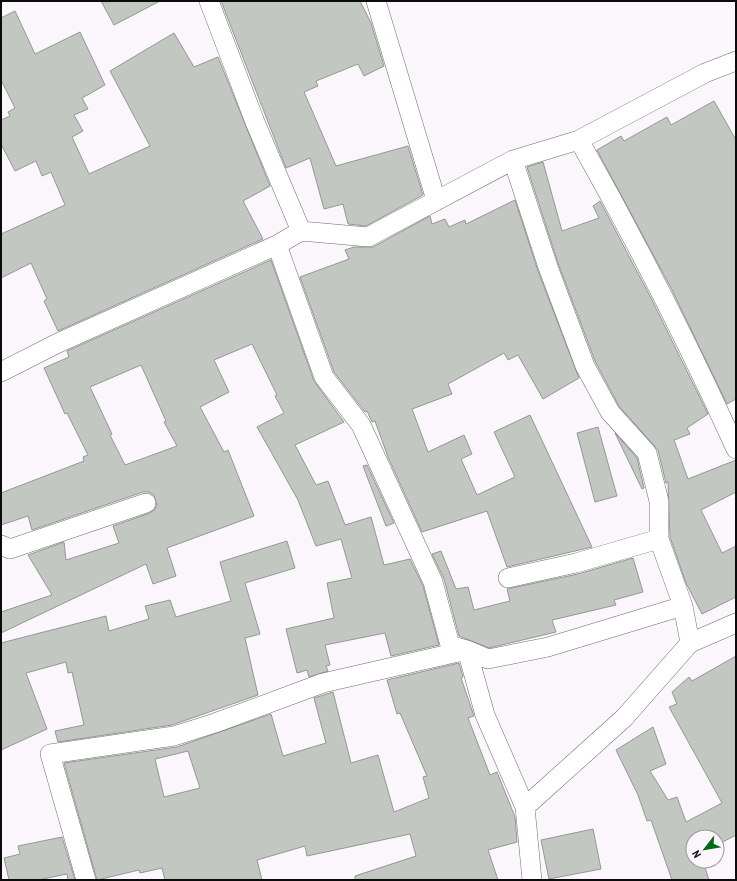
<svg xmlns="http://www.w3.org/2000/svg" width="737" height="881" viewBox="0 0 737 881" font-family="'Archivo Narrow',sans-serif">
<style>
.building{fill:#c2c7c2;stroke:#939893;fill-rule:evenodd}
.lines{fill:none;stroke-linecap:round;stroke-linejoin:round}
.minor-casing{stroke:#6f6b70;stroke-width:20}
.minor{stroke:#fff;stroke-width:19}
</style>
<rect width="100%" height="100%" fill="#faf6fb"/>
<path class="building" d="M101,1H160L114,25Z
M221,1H360L371,23L384,66L364,76L358,64L316,81L318,86L304,92L336,166L408,146L423,195L366,226L348,224L343,204L324,209L310,158L286,168Z
M15,11L35,54L80,32L105,85L82,98L88,109L74,115L83,131L72,137L89,174L150,146L110,71L174,33L194,67L218,57L270,186L243,201L263,239L58,331L44,301L47,299L31,263L1,278V234L65,205L51,172L42,176L36,161L15,171L1,144V120L10,116L8,112L15,108L1,80V18Z
M714,101L736,140V399L727,404L671,288L597,150L621,136L624,141L667,117L671,125Z
M543,162L562,231L599,218L593,206L600,201L651,298L708,414L687,428L690,434L674,440L688,479L736,460V492L701,510L722,553L736,546V597L702,614L686,583L670,537L668,482L666,483L658,450L619,406L595,361L558,263L527,167Z
M515,200L538,271L579,378L543,399L518,355L508,360L504,353L448,384L452,394L412,409L428,452L464,435L472,454L461,459L477,495L515,477L494,432L530,415L592,547L507,567L487,511L422,532L388,457L375,421L372,422L367,411L365,412L334,372L300,277L349,259L345,250L354,247H373L430,216L432,224L445,219L449,227L465,220L466,224Z
M271,260L314,381L344,422L295,445L316,485L328,481L345,525L371,517L384,565L410,559L423,586L439,645L391,656L385,633L325,645L330,665L326,666L328,671L309,677L307,670L297,673L286,629L334,618L327,583L352,578L341,539L316,546L298,500L257,427L284,413L275,396L277,395L252,344L214,360L229,392L200,407L224,452L228,450L254,516L167,548L176,576L153,584L146,564L1,633V612L52,595L28,555L64,542L66,560L119,543L113,526L150,513L154,510L157,505L154,495L149,492H143L32,530L28,516L1,525V493L84,461L83,457L88,455L67,413L65,414L44,368L69,357L67,351ZM141,365L166,421L164,422L177,446L125,465L110,435L112,434L90,387Z
M598,427L617,496L595,502L577,433Z
M615,433L637,458L644,488L642,489Z
M367,465L394,523L386,526L363,466Z
M287,541L295,568L245,583L260,634L245,638L258,695L172,725L58,742L55,731L84,725L72,672L68,673L66,662L26,673L47,729L1,750V643L106,616L109,631L149,619L145,606L170,600L176,617L231,601L220,562Z
M441,551L456,589L468,587L474,610L510,601L507,589L578,574L633,558L643,592L614,600L616,605L552,620L556,632L489,648L459,636L444,579L432,554Z
M736,656V835L717,845V837H693V861H703L709,880H672L651,820L647,821L638,795L616,750L653,727L666,764L650,771L668,800L677,797L686,822L722,803L669,707L677,704L672,692L689,677L692,681Z
M459,663L463,677L461,678L474,716L468,718L490,775L497,772L515,817L517,842L488,850L498,880H355V876L416,856L410,834L307,856L305,846L257,860L262,880H165L162,868L140,873L139,870L97,880L64,763L177,747L271,714L283,756L326,743L314,698L333,692L351,763L378,755L394,812L429,798L423,777L427,776L400,713L397,714L387,680ZM188,751L200,788L164,797L155,759Z
M593,829L601,869L549,879L541,840Z
M62,837L75,880H68L67,874L38,880H9L4,858L20,854L18,846Z"/>
<g class="lines">
<g class="minor-casing">
<path id="minor" d="M209,1L255,122L301,231
M376,1L436,200
M579,140C636,241 688,343 736,449
M513,160L548,267L585,366L610,412L647,453L659,501V539L683,606L690,643
M277,245L324,377L361,425L433,582L450,645L467,650L485,715L525,807L532,880
M1,372L58,343L277,245L301,231L368,237L513,160L579,140L705,73L736,61
M1,545L10,549L146,503
M508,578L576,563L659,539
M525,807L624,718L690,643L736,623
M86,880L50,754L174,736L215,723L323,683L467,650L488,659L548,647L683,606"/>
</g>
<use href="#minor" class="minor"/>
</g>
<rect width="737" height="881" fill="none" stroke="#0c0b0c" stroke-width="4"/>
<g transform="translate(705 849) rotate(239)"><circle r="19" fill="#faf6fb" stroke="#9b989b"/>
<path d="M0-3L7 15L0 10L-7 15Z" fill="#006a18"/>
<text y="-6" font-size="11" font-weight="bold" text-anchor="middle" fill="#0c0b0c">N</text>
</g>
</svg>
